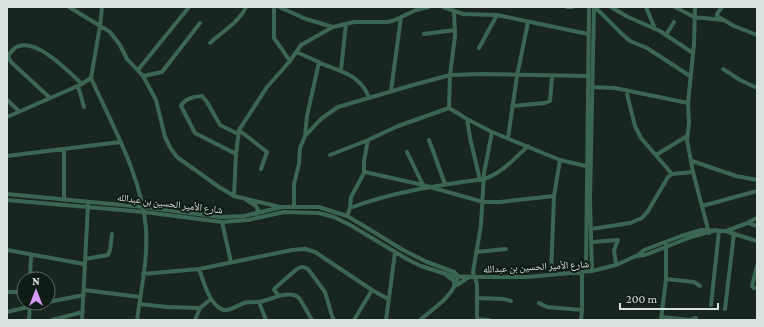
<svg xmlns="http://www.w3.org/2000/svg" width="764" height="327" viewBox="0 0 764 327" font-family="'Crimson Pro','Noto Naskh Arabic',serif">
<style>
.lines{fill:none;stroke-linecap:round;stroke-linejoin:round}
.minor{stroke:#3c6654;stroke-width:4}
.labels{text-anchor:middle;stroke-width:4;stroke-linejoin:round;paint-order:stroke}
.street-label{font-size:10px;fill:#dae2de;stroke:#101c16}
</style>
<rect width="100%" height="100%" fill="#192520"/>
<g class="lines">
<path class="minor" d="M69,7L110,32L120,45L127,59L143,76L156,100L165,137L171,149L177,157L219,187L234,196L280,207
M274,7V38L290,61
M279,7L306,19L333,27L354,22H388L395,20L416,10L429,7
M443,7L463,14L497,15L588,34
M567,7H572
M595,7L622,34L630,41L647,48L690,76
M611,7L628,17L660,31L693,53
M646,7L655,29
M675,7L694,17L722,20
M695,7L694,44L688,103L689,123L687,140L693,172L709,233
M722,7L717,14V16L734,26L757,35
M424,34L455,30
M666,35L674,22
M210,43C222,32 239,22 246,7
M479,48L497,15
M296,52C306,56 316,61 325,65C344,72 362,77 369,98
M723,69L740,80L757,88
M138,70L189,7
M341,70L346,24
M143,76L162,72L200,23
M91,78C112,125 142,177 146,229C148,259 141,290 137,320
M78,86L84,107
M592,87L615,88L688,103
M626,90L635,126L641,138L672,174
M391,91L401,17
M49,97L11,62L8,56C11,52 14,47 19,46C39,40 69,72 82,84
M7,100L19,111
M512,106L545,103L550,101L552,76
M449,108L450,75L484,74L588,76
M449,108L467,119L492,132
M7,117L80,85L91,78L100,26L102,7
M467,119L470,138L480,180
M239,130L267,87L290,61L301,45L333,27
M305,136L307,116L319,62
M508,138L517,76L528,22
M429,140L445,184
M64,150V200
M407,152L423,185
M236,154L195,133L181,106C184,99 195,96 202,96L207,102L220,125L238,134
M330,155L368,140L398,126L449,108
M656,155L687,136
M7,156L120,142
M692,161L736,176L757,180
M365,172L423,185L483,202H500L554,196
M7,194L143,207L221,217L244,216L282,207H319L347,216L364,226L403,250L427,262L454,272L458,276
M234,196L236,154L239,130L267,152L261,169
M245,199L256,206L258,210L256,214
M7,200L144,212L222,222L248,220L284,212L319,213L334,217L350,225L407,259L421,266L452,276L475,277H527L592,271L616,265L636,256L645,255L691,237L716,230
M702,206L757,191
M294,207V184L299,164L300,148L305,136L322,118L338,107L413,85L450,75L455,36L454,11
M350,208C392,192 439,185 484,179C502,173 514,159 528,146
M347,216L350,208L351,197L364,173V161L368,140
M222,222L231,262
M748,223L757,226
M591,229L630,223L642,218L648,211L668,177L672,174L693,172
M726,231L745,224L757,218
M592,242L618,240L614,250L616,265
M7,250L84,264
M476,252L506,249
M637,256L644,250L681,236L701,230L725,231L757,241
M85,259L108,255L110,250L112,234
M757,266L752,286L754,288H757
M199,269C204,282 208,301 221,309C227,313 238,305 244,303C249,302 254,302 259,302C271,300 291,288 300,299L312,320
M586,271L589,7
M592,271L590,200L594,7
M143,274L199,269L292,250L305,249L315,252L372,290L388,299
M446,275L454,281V286
M551,275L554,196L560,160
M30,279L31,255
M666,279L694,282L700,286
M457,285L469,277
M84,290L140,297
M7,292H24
M279,296L274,290L275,288L297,269C301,266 304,266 308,269L325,292L332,316L334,320
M477,298L503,299L511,301
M48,302L84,295
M259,302L266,320
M539,303L547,307L582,310
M139,304L168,307L200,308
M711,305L719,231
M725,309L734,233
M7,312L45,303
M661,317L690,320L696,318
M477,319L489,320
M29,320L30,303
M52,320L83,312
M82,320L88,205
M195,320L200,308L211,299
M354,320L372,290
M386,320L395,253
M420,320C434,308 455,295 458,276
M477,320V284L473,272L481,225L484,173L492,132L560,160L586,166
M581,320L582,310V272
M661,320L666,279V244"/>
</g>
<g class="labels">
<g class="street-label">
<text transform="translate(170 203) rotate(7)" y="4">شارع الأمير الحسين بن عبدالله</text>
<text transform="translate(536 266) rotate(-3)" y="4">شارع الأمير الحسين بن عبدالله</text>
</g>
</g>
<rect width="764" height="327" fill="none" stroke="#dae2de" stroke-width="16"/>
<g transform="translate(36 291)"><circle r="19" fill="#101c16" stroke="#616b66"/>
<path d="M0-3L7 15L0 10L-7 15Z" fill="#d59bfa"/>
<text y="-6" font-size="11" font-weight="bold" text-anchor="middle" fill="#dae2de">N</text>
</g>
<path d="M620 303v6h98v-6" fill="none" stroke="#dae2de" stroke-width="2"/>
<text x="626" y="303" font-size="12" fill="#dae2de" stroke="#101c16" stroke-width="3" paint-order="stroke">200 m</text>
</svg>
